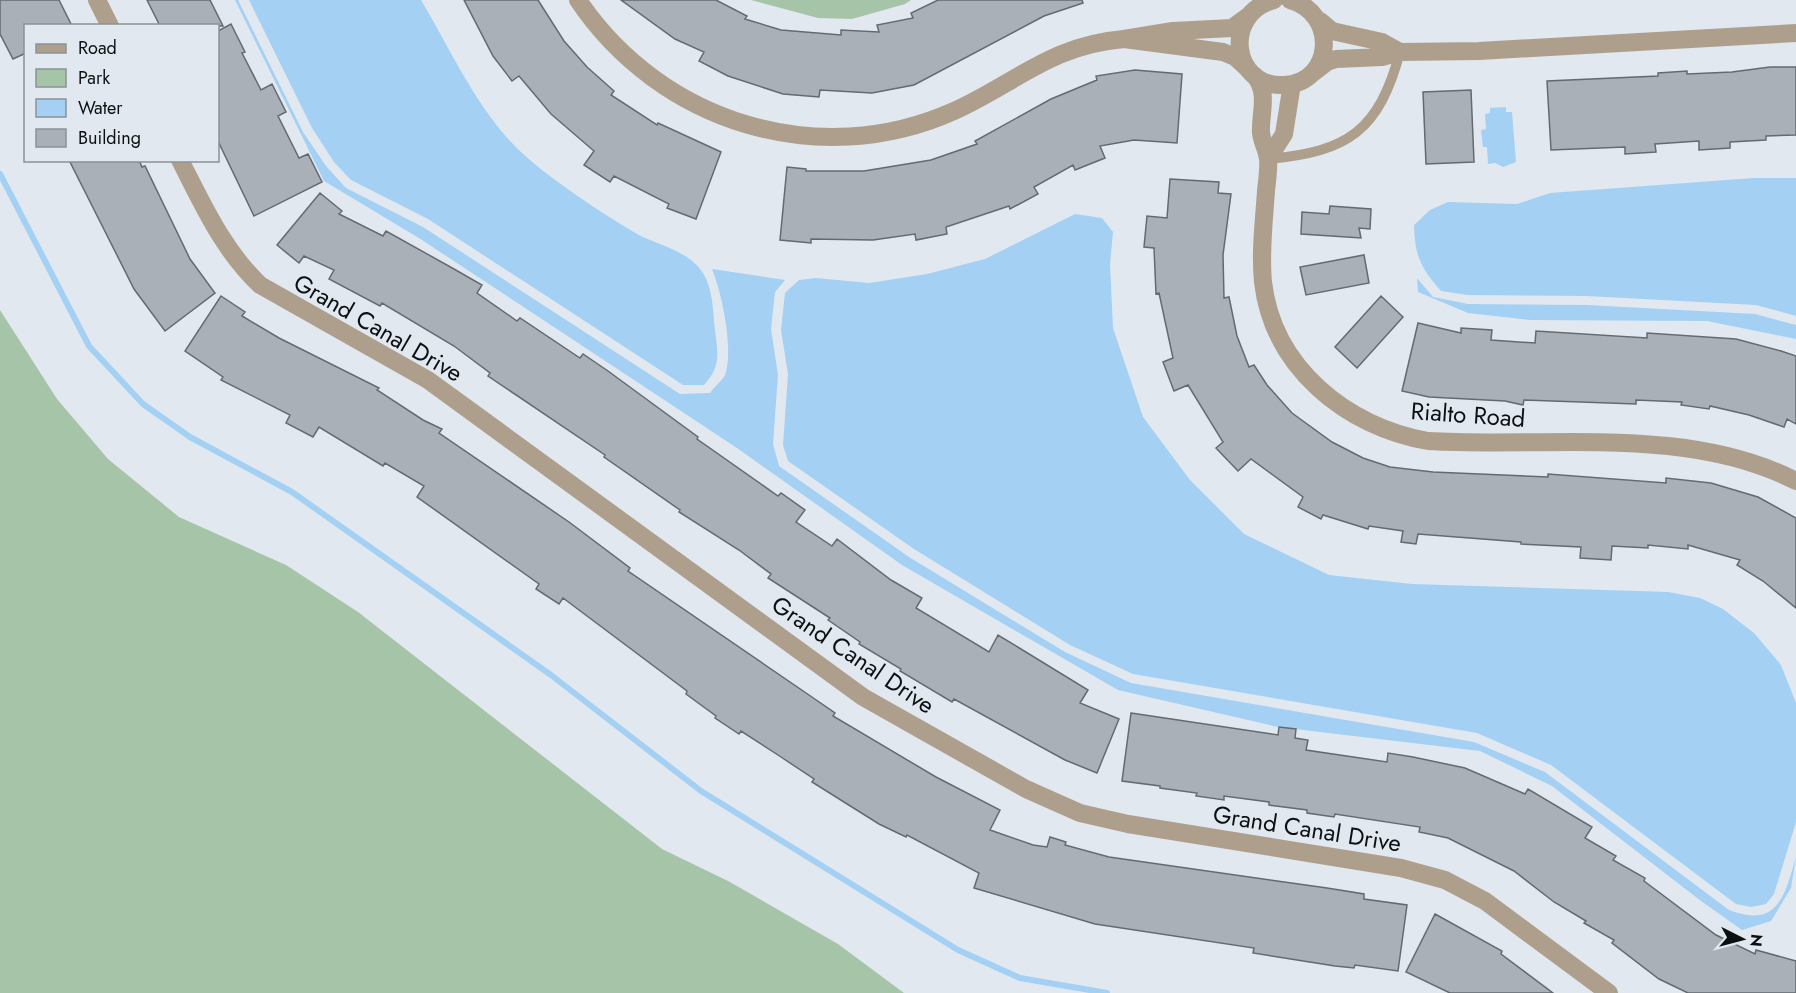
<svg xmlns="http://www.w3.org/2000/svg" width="1796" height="993" viewBox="0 0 1796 993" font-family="Jost,sans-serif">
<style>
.green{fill:#a6c5a8}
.water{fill:#a4d0f4}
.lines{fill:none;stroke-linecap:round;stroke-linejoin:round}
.stream{stroke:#a4d0f4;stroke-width:6}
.building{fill:#aab0b8;stroke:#646a71;stroke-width:1.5}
.lane{stroke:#ae9f8d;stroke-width:10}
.street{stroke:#ae9f8d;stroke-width:18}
.labels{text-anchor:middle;stroke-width:4.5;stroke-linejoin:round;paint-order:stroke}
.street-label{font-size:24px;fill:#0d1012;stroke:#e1e8f0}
</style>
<rect width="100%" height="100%" fill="#e1e8f0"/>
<path class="green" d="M751,0H911L905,4L852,19L818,18Z
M0,310L57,399L108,459L179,517L286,565L358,612L662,849L728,881L838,944L904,993H0Z"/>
<path class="water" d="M235,0H238L303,132L326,166L346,188L423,227L680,394L710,393C714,387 722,381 725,375C734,349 722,294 712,269L785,280L775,292L771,329L778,375L773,444L779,466L909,557L1065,652L1131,683L1474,742L1545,772L1729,910C1778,929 1785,895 1796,857L1791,888L1771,921L1742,930L1701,901L1552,786L1480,751L1278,727L1118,690L902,565L737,448L422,240L324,181Z
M249,0H421C451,50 478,112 521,152C550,179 603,214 637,234C659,246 688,250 703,273C713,289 713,312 715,330C718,355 721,366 704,385H683L428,219L351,180L334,162L312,128Z
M1506,107V112H1512L1516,162L1503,167L1495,163L1488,164L1487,147H1483L1481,130L1486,129L1485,114L1490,113V108Z
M1754,178H1796V316L1756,305L1587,296L1468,295L1441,291C1420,267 1415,256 1414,225L1430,210L1448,202L1517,204L1550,193Z
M1075,214L1102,218L1113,232L1110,264L1113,328L1143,417L1190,480L1244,534L1329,575L1412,584L1668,592L1700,598L1723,609L1754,633L1781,665L1796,703V822L1774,894L1766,904L1751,907L1736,904L1551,765L1477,733L1133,674L1070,645L914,549L788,461L783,445L788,374L781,330L785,293L799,280L816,278L869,283L927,274L985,259Z
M1417,278L1433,297L1468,304L1587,305L1755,314L1796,325V339L1707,321L1531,320L1468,313L1418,292Z"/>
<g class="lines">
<path class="stream" d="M0,174L89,346L143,404L190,437L292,492L551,675L701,791L958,950L1020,978L1107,993"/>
</g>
<path class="building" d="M0,0H59L72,26H26V53L13,59L0,34Z
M147,0H210L223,26H160Z
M464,0H538L564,41L587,67L614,91L611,95L657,125L658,123L721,152L696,219L667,208L669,204L614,176L610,182L584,165L594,151L551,114L519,76L512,81L493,56Z
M621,0H716L747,16L745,19L781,30L841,35V30L879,32L877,25L913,18L911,13L938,0H1082L1083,3L1044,16L914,85L872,93L820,90L819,97L783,94L728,76L699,61L704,52L675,39Z
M231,24L245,52L242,53L261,90L272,84L286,112L278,116L299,158L308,154L322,182L254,216L218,141V31Z
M1770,67H1796V135L1766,136V140L1730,142V148L1699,150V141L1655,144L1656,152L1625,154V147L1551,150L1547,81L1658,76V73L1687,71V74L1732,72Z
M1135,70L1182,74L1177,143L1134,140L1100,146L1105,158L1075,170L1073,165L1034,187L1038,194L1010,209L1009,206L946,227L947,234L916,240L915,234L873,240L811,239V243L780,240L787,167L806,169V171H864L931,160L977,144L975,141L1051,99L1097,80L1096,76Z
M1471,90L1474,162L1426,164L1423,92Z
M69,160H139L142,167L145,166L190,259L215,293L165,331L134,289Z
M1170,179L1219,182L1218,193L1231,194L1223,255L1224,298L1229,297L1237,336L1249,367L1254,365L1267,385L1292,413L1332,442L1363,458L1390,467L1433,472L1548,477V474L1666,483V478L1711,483L1758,497L1796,518V608L1763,581L1737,565L1740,560L1688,545V549L1648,545V548L1612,546L1611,560L1580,558L1581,547L1521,544V542L1418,534L1416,544L1401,542L1403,531L1369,526L1368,529L1323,515L1321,519L1298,507L1303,497L1251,459L1238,471L1216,448L1223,442L1188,385L1174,391L1163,362L1173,358L1159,293L1156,294L1154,248L1144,247L1147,216L1167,218Z
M320,193L342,211L339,214L383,236L386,231L454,269L482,285L477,293L517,321L520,318L580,358L583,354L608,371L698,437L697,439L778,496L781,493L805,510L796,522L832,546L837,539L891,580L922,598L916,608L989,652L998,635L1088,690L1080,703L1119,719L1097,773L1065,760L954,699L952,702L900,671L901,669L859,644L860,642L828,620L830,618L768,578L771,574L739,550L679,512L680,510L604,457L605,455L488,376L490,373L454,346L382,303L380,306L329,279L334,270L304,256L299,263L277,245Z
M1330,206L1371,209L1370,229L1359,228L1361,238L1301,234L1302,212L1329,214Z
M1364,255L1369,283L1306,295L1300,267Z
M221,296L245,312L242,316L279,338L379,388L377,390L423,420L442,429L439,433L569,522L630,568L628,571L809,695L835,713L833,716L936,777L1000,810L990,830L1033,845L1047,847L1050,837L1066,842L1065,845L1109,857L1327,888L1364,894V899L1407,905L1398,971L1355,965L1354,968L1335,966L1253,953L1254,948L1095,924L974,888L979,873L907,835L906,837L879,824L812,782L814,779L781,757L741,731L739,734L715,718L716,716L686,694L687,691L563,598L559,604L536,589L539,584L417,497L424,486L385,463L383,466L319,427L313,437L286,423L290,415L221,380L223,377L185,351Z
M1381,296L1403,317L1357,368L1335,347Z
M1418,323L1461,333V328L1492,330L1491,340L1535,343L1536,331L1647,338V333L1736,339L1781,351L1796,356V424L1787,419L1784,427L1749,415L1710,406L1709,409L1681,405L1682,402L1636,400V404L1524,400L1523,405L1505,401L1429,397L1402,391Z
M1131,713L1278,735L1279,727L1296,729L1295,738L1308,740L1306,750L1387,762L1388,753L1413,757L1465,768L1525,794L1528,789L1592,827L1585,838L1616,856L1613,860L1645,878L1644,881L1716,935L1755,954L1756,950L1796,961V993H1688L1659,979L1612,943L1614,940L1584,923L1586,921L1554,902L1514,871L1448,838L1419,832L1420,827L1335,814L1334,817L1307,813V810L1269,805V802L1224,796V800L1196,796L1197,793L1160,788V786L1122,781Z
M1435,914L1502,951L1501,954L1553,993H1450L1406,972Z"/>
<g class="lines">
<path class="lane" d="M1268,159C1349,152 1379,130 1400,52"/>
<path class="street" d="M97,0L110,26
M578,0C660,122 818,172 954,111C1016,83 1051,45 1124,39
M1274,0C1222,14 1232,88 1284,85C1334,83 1338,13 1290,0
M1247,17L1232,28L1173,31L1124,39L1223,52L1235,57L1248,69
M1320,21L1332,31L1382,42L1400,52
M1310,75L1327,62L1336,59L1382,57L1400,52L1479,51L1796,33
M1255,76C1269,94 1260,112 1261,133C1262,142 1267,150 1268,159C1269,169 1267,181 1266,191C1264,221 1260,252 1263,282C1273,368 1347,427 1428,441C1548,448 1687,425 1796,481
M1268,159L1284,134L1292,84
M180,160C203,205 223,250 260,285L428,380L863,697L1026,789L1080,813L1128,824L1401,868L1445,880L1485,901L1609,993"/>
</g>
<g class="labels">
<g class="street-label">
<text transform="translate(378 328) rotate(30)" y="8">Grand Canal Drive</text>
<text transform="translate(1468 415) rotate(4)" y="8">Rialto Road</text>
<text transform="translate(853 655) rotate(34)" y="8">Grand Canal Drive</text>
<text transform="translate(1307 829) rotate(9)" y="8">Grand Canal Drive</text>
</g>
</g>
<rect x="24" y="24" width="195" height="138" fill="#e1e8f0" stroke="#8c9297" stroke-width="1.5"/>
<rect x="36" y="44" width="30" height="9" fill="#ae9f8d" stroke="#8c9297" stroke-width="1.5"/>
<text x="78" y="54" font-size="18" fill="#0d1012">Road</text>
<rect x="36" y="69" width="30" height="18" fill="#a6c5a8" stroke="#8c9297" stroke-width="1.5"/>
<text x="78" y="84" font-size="18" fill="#0d1012">Park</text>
<rect x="36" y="99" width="30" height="18" fill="#a4d0f4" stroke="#8c9297" stroke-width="1.5"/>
<text x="78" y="114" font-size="18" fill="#0d1012">Water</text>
<rect x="36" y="129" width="30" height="18" fill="#aab0b8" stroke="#8c9297" stroke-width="1.5"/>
<text x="78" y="144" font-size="18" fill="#0d1012">Building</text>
<g transform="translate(1742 939) rotate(96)" stroke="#e1e8f0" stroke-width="4.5" paint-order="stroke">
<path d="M0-4.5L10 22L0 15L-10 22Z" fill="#0d1012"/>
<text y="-9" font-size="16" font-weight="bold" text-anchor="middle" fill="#0d1012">N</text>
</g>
</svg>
